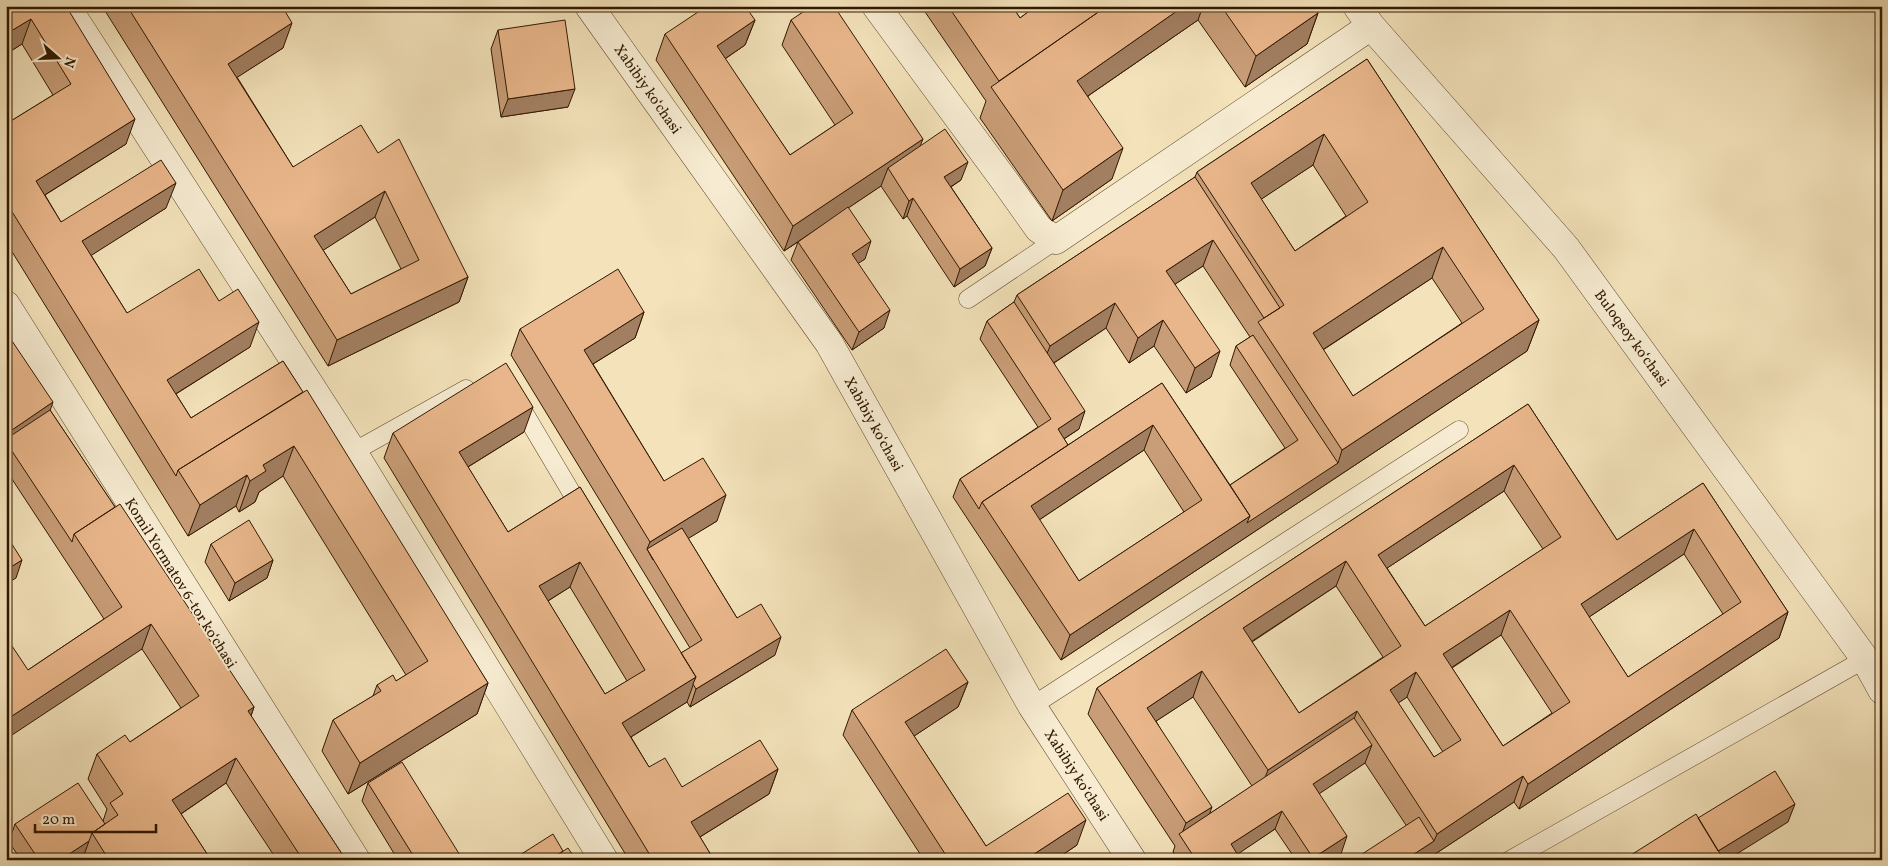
<svg xmlns="http://www.w3.org/2000/svg" width="1888" height="866" viewBox="0 0 1888 866" font-family="Vollkorn,serif">
<style>
.lines{fill:none;stroke-linecap:round;stroke-linejoin:round}
.service-casing{stroke:#624a2e;stroke-width:19}
.minor-casing{stroke:#624a2e;stroke-width:29}
.service{stroke:#f7ecd2;stroke-width:18}
.minor{stroke:#f7ecd2;stroke-width:28}
.wall{fill:#c89d77;stroke:#311800;fill-rule:evenodd}
.shaded-wall{fill:#a27f61;stroke:#311800}
.building{fill:#e8b68a;stroke:#311800;fill-rule:evenodd}
.labels{text-anchor:middle;stroke-width:4;stroke-linejoin:round;paint-order:stroke}
.street-label{font-size:15px;fill:#311800;stroke:#f7ecd2}
</style>
<rect width="100%" height="100%" fill="#f3e2ba"/>
<filter id="stains"><feTurbulence type="fractalNoise" baseFrequency=".004" numOctaves="4"/><feColorMatrix values="0 0 0 0 .2 0 0 0 0 .09 0 0 0 0 .02 0 0 0 .5 -.17"/></filter>
<radialGradient id="worn" r=".72"><stop offset=".6" stop-color="#630" stop-opacity="0"/><stop offset="1" stop-color="#630" stop-opacity=".3"/></radialGradient>
<g class="lines">
<g class="service-casing">
<path id="service" d="M968,299L1056,240
M516,399L583,512
M353,452L466,389
M1032,706L1459,430
M1510,860L1865,659"/>
</g>
<g class="minor-casing">
<path id="minor" d="M66,6L353,452L604,860
M589,6L829,343L1032,706L1132,860
M876,6L1004,180L1039,229L1056,240L1371,26
M1357,6L1371,26L1566,248L1865,659L1882,690
M6,305L356,860"/>
</g>
<use href="#service" class="service"/>
<use href="#minor" class="minor"/>
</g>
<path class="wall" d="M6,6H66L126,144L45,195L61,222L166,208L91,255L127,313L219,301L250,347L176,394L191,418L283,361L488,683L477,714L348,794L322,751L333,720L373,696L377,685L396,681L406,675L283,476L259,492L255,502L239,512L236,506L188,536L6,242V124L53,95L22,44L6,54Z
M102,6H282L283,48L237,77L293,167L378,153L468,277L459,302L328,366ZM375,217L401,269L351,294L323,250Z
M921,6H1012L1020,18L1036,6H1314L1318,13L1307,44L1245,87L1198,20L1088,96L1112,179L1052,221L980,118L986,101Z
M755,20L745,45L725,59L790,155L835,125L782,45L791,20L920,146L961,180L951,187L992,248L985,266L954,287L907,216L903,219L881,186L848,208L865,259L858,263L884,328L852,350L791,260L798,242L784,251L656,60L665,34Z
M498,30L568,107L501,117L491,49Z
M1367,59L1539,320L1527,351L1061,660L953,497L960,479L1038,427L980,339L987,321L1014,302L1017,295L1195,177L1197,172ZM1313,165L1346,216L1295,251L1261,199ZM1203,266L1250,337L1236,346L1230,365L1285,448L1230,485L1162,383L1068,445L1064,439L1079,429L1054,363L1106,328L1129,363L1154,346L1186,393L1211,377L1175,284ZM1432,278L1462,323L1353,396L1323,350ZM1144,450L1184,512L1079,581L1039,520Z
M644,312L635,338L593,364L664,481L717,521L688,538L737,618L775,655L690,707L687,702L631,737L649,767L682,787L778,769L769,794L700,837L714,860H629L384,458L393,433L524,432L468,467L508,532L580,487L681,653L690,648L511,355L520,329ZM570,587L627,681L605,694L548,601Z
M6,332L50,410L115,507L254,707L251,716L346,860H277L226,783L181,814L211,860H84L83,858L81,860H21L9,842L15,824L103,821L107,809L88,779L97,754L130,742L181,708L142,649L28,670L104,619L6,470Z
M1528,404L1617,540L1703,483L1788,612L1779,638L1519,809L1514,802L1426,860L1406,825L1365,763L1319,793L1341,854L1332,860H1296L1275,829L1237,854L1241,860H1178L1173,852L1175,846L1088,714L1097,688ZM1504,491L1543,549L1425,626L1387,568ZM1684,554L1723,614L1628,677L1589,617ZM1336,586L1383,657L1299,713L1252,642ZM1501,635L1552,713L1503,746L1452,668ZM1193,697L1252,786L1209,814L1156,721ZM1407,697L1443,752L1434,757L1398,703Z
M211,544L273,560L267,578L229,601L205,562Z
M968,682L958,707L914,736L986,846L1077,845L1055,860H924L843,735L852,710Z
M368,783L463,860H398L362,801Z"/>
<path class="shaded-wall" d="M1184,6H1203L1198,20L1066,111L1077,81Z
M1318,13L1307,44L1245,87L1256,56Z
M31,19L22,44L6,54V34Z
M755,20L745,45L707,71L717,46Z
M292,23L283,48L219,89L228,64Z
M575,89L568,107L501,117L508,99Z
M135,119L126,144L27,206L36,181Z
M1324,134L1313,165L1239,214L1251,183Z
M923,139L913,164L888,168L881,186L784,251L793,226Z
M1123,148L1112,179L1052,221L1063,190Z
M968,162L961,180L938,195L944,177Z
M176,183L166,208L73,267L82,241Z
M385,191L375,217L305,262L314,236Z
M913,198L907,216L903,219L909,201Z
M1213,240L1203,266L1157,296L1166,271Z
M871,241L865,259L845,272L852,254Z
M1443,247L1432,278L1301,364L1313,333Z
M992,248L985,266L954,287L960,269Z
M468,277L459,302L328,366L337,340Z
M1115,303L1106,328L1040,372L1050,346Z
M890,310L884,328L852,350L859,332Z
M644,312L635,338L575,375L584,350Z
M1163,320L1154,346L1129,363L1138,338Z
M1539,320L1527,351L1061,660L1070,635L1250,516L1338,463L1342,450Z
M259,322L250,347L158,405L167,380Z
M1220,351L1211,377L1186,393L1195,368Z
M53,402L44,428L6,442V434Z
M533,407L524,432L450,478L459,452Z
M1085,411L1079,429L1051,447L1058,429Z
M1153,425L1144,450L1021,532L1031,506Z
M294,446L283,476L259,492L255,502L239,512L250,481L263,465Z
M1514,465L1504,491L1369,580L1378,555Z
M247,475L236,506L188,536L200,505Z
M726,495L717,521L653,560L647,549L650,542Z
M1694,529L1684,554L1571,629L1581,604Z
M22,560L16,578L6,584V570Z
M273,560L267,578L229,601L235,583Z
M1346,561L1336,586L1234,653L1243,628Z
M580,562L570,587L530,612L539,586Z
M1510,610L1501,635L1434,679L1443,654Z
M1788,612L1779,638L1519,809L1528,784Z
M151,624L142,649L6,739V720Z
M781,637L775,655L690,707L696,689Z
M1202,671L1193,697L1138,733L1147,708Z
M1416,672L1407,697L1381,715L1390,690Z
M696,677L687,702L613,748L622,723Z
M968,682L958,707L896,748L905,722Z
M488,683L477,714L348,794L360,763Z
M254,707L245,732L248,711Z
M1357,711L1348,736L1258,795L1268,770Z
M1372,745L1365,763L1307,802L1313,784Z
M236,758L226,783L163,826L172,800Z
M778,769L769,794L682,848L691,822Z
M1523,776L1514,802L1426,860H1405L1434,841L1437,834Z
M1795,804L1788,822L1727,860H1711L1713,854Z
M1212,807L1203,832L1181,836L1186,823Z
M1282,811L1275,829L1229,860L1231,844Z
M1086,820L1077,845L1055,860H1025Z
M1347,836L1341,854L1332,860H1313V858Z
M89,841L83,858L81,860H60Z"/>
<path class="building" d="M6,6H66L135,119L36,181L61,222L161,160L176,183L82,241L127,313L199,269L219,301L238,289L259,322L167,380L191,418L283,361L303,392L178,470L176,476L6,202V124L71,84L31,19L6,34Z
M127,6H282L292,23L228,64L293,167L361,125L378,153L399,139L468,277L337,340ZM385,191L419,260L351,294L314,236Z
M707,6H745L755,20L717,46L790,155L853,113L791,20L812,6H834L923,139L793,226L665,34Z
M948,6H1012L1020,18L1036,6H1107L999,81Z
M1107,6H1184L1077,81L1123,148L1063,190L991,87Z
M1221,6H1314L1318,13L1256,56Z
M565,20L575,89L508,99L498,30Z
M1367,59L1539,320L1342,450L1258,322L1284,305L1197,172ZM1324,134L1368,202L1295,251L1251,183ZM1443,247L1484,309L1353,396L1313,333Z
M945,129L968,162L944,177L992,248L960,269L913,198L909,201L888,168Z
M1195,177L1280,308L1264,318L1213,240L1166,271L1220,351L1195,368L1163,320L1138,338L1115,303L1050,346L1017,295Z
M848,207L871,241L852,254L890,310L859,332L798,242Z
M618,269L644,312L584,350L664,481L703,458L726,495L650,542L520,329Z
M1014,302L1085,411L1058,429L1068,445L982,502L979,509L960,479L1051,419L987,321Z
M6,332L53,402L6,434Z
M1253,335L1338,463L1247,523L1250,516L1230,485L1298,440L1236,346Z
M506,363L533,407L459,452L508,532L580,487L696,677L622,723L649,767L665,758L682,787L760,740L778,769L691,822L714,860H653L393,433ZM580,562L645,670L605,694L539,586Z
M1162,383L1250,516L1070,635L982,502ZM1153,425L1202,500L1079,581L1031,506Z
M307,390L488,683L360,763L333,720L381,691L377,685L393,675L396,681L428,661L294,446L263,465L266,471L250,481L247,475L200,505L178,470Z
M1528,404L1617,540L1703,483L1788,612L1528,784L1523,776L1437,834L1357,711L1268,770L1202,671L1147,708L1212,807L1186,823L1097,688ZM1514,465L1561,537L1425,626L1378,555ZM1694,529L1741,602L1628,677L1581,604ZM1346,561L1401,646L1299,713L1243,628ZM1510,610L1570,702L1503,746L1443,654ZM1416,672L1461,740L1434,757L1390,690Z
M50,410L115,507L74,534L72,542L6,442V439Z
M120,504L254,707L248,711L346,860H303L236,758L172,800L211,860H109L92,833L118,815L110,803L123,794L97,754L125,735L130,742L199,696L151,624L6,720V637L28,670L122,607L74,534Z
M249,520L273,560L235,583L211,544Z
M682,528L737,618L761,604L781,637L696,689L693,684L696,677L681,653L702,640L647,549Z
M8,538L22,560L6,570V539Z
M946,649L968,682L905,722L986,846L1068,793L1086,820L1025,860H949L852,710Z
M1354,718L1372,745L1313,784L1347,836L1313,858L1282,811L1231,844L1241,860H1196L1179,834Z
M402,762L463,860H416L368,783Z
M1775,771L1795,804L1718,851L1698,818Z
M78,783L105,824L92,833L89,841L60,860H39L15,824Z
M1696,814L1724,860H1623Z
M1419,817L1434,841L1405,860H1353Z
M553,834L563,851L550,860H512Z
M568,848L576,860H550Z"/>
<g class="labels">
<g class="street-label">
<text transform="translate(648 89) rotate(55)" y="5">Xabibiy koʻchasi</text>
<text transform="translate(1632 338) rotate(54)" y="5">Buloqsoy koʻchasi</text>
<text transform="translate(874 424) rotate(61)" y="5">Xabibiy koʻchasi</text>
<text transform="translate(181 583) rotate(58)" y="5">Komil Yormatov 6-tor koʻchasi</text>
<text transform="translate(1077 775) rotate(57)" y="5">Xabibiy koʻchasi</text>
</g>
</g>
<rect width="1888" height="866" fill="none" stroke="#f3e2ba" stroke-width="25"/>
<rect x="8" y="8" width="1873" height="851" fill="none" stroke="#311800" stroke-width="2.5"/>
<rect x="12" y="12" width="1863" height="841" fill="none" stroke="#311800"/>
<g transform="translate(58 58) rotate(110)" stroke="#f7ecd2" stroke-width="4" paint-order="stroke">
<path d="M0-4L9 19L0 12L-9 19Z" fill="#311800"/>
<text y="-8" font-size="14" font-weight="bold" text-anchor="middle" fill="#311800">N</text>
</g>
<path d="M35 824v8h121v-8" fill="none" stroke="#311800" stroke-width="2.5"/>
<text x="42" y="824" font-size="15" fill="#311800" stroke="#f7ecd2" stroke-width="4" paint-order="stroke">20 m</text>
<rect width="100%" height="100%" filter="url(#stains)"/>
<rect width="100%" height="100%" fill="url(#worn)"/>
</svg>
